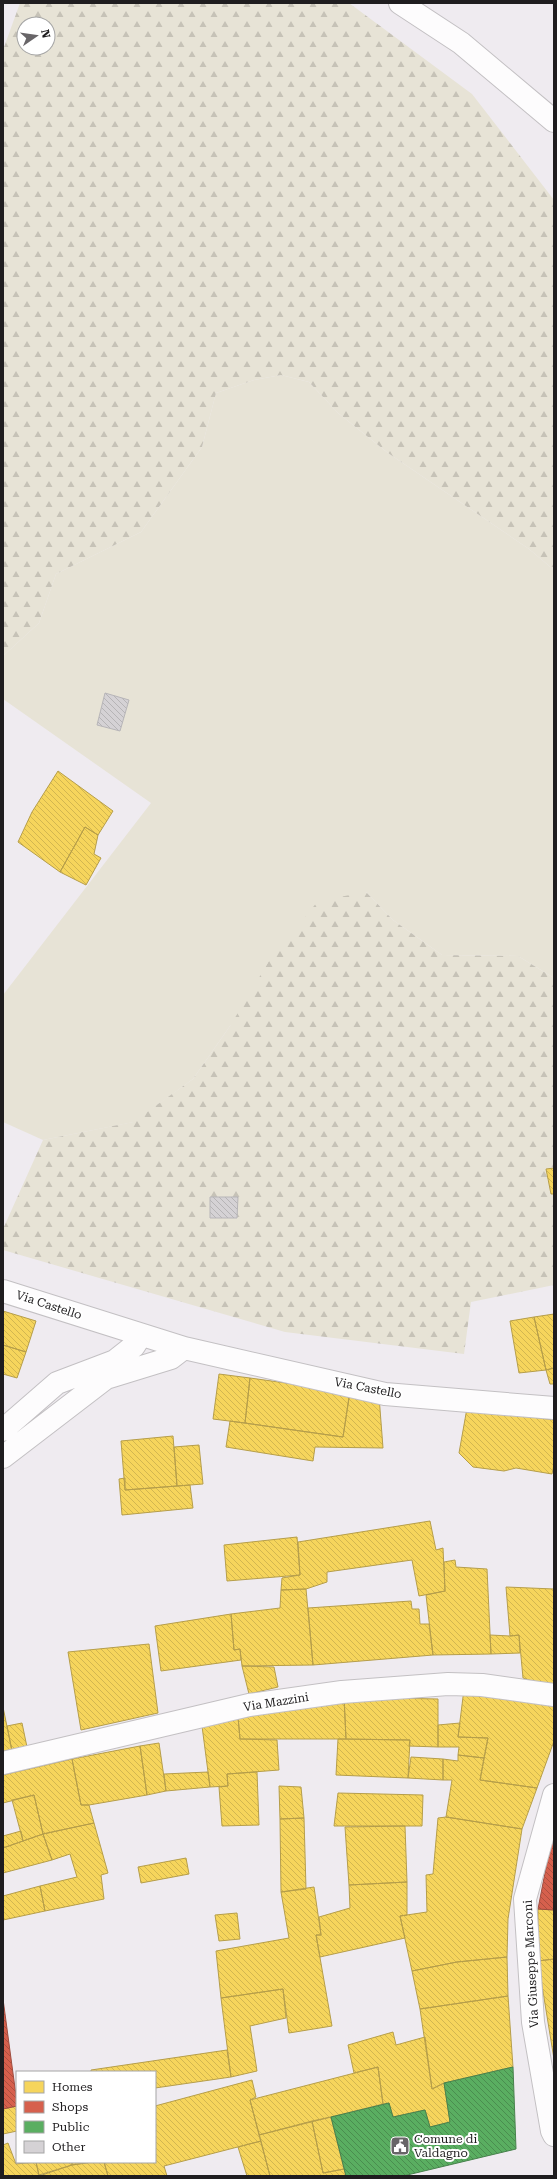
<svg xmlns="http://www.w3.org/2000/svg" width="557" height="2179" viewBox="0 0 557 2179" font-family="'Roboto Serif',serif">
<style>
.grass{fill:#e7e3d6}
.forest{fill:url(#forest-firs);fill-rule:evenodd}
.homes{fill:url(#homes-back-hatch);stroke:#b69e4a}
.shops{fill:url(#shops-back-hatch);stroke:#9f4c3f}
.public{fill:url(#public-back-hatch);stroke:#48824d}
.building{fill:url(#building-back-hatch);stroke:#b7b5b8}
.lines{fill:none;stroke-linecap:round;stroke-linejoin:round}
.minor-casing{stroke:#c3c0c3;stroke-width:24}
.minor{stroke:#fdfcfd;stroke-width:22}
.labels{text-anchor:middle;stroke-width:4;stroke-linejoin:round;paint-order:stroke}
.street-label{font-size:12px;fill:#1f1d1f;stroke:#fff}
.poi-label{font-size:12px;fill:#1f1d1f;stroke:#fff;text-anchor:start}
</style>
<defs>
<pattern id="forest-firs" width="22" height="20" patternUnits="userSpaceOnUse"><rect width="22" height="20" fill="#e7e3d6"/><path d="M5 1l3.5 6h-7zM16 11l3.5 6h-7z" fill="#c6c2b7"/></pattern>
<pattern id="homes-back-hatch" width="6" height="6" patternUnits="userSpaceOnUse"><rect width="6" height="6" fill="#f6d55c"/><path d="M-1 5l2 2M0 0l6 6M5-1l2 2" fill="none" stroke="#d2b650"/></pattern>
<pattern id="shops-back-hatch" width="6" height="6" patternUnits="userSpaceOnUse"><rect width="6" height="6" fill="#d6604d"/><path d="M-1 5l2 2M0 0l6 6M5-1l2 2" fill="none" stroke="#ad4f3f"/></pattern>
<pattern id="public-back-hatch" width="6" height="6" patternUnits="userSpaceOnUse"><rect width="6" height="6" fill="#5aae61"/><path d="M-1 5l2 2M0 0l6 6M5-1l2 2" fill="none" stroke="#4a8d4f"/></pattern>
<pattern id="building-back-hatch" width="6" height="6" patternUnits="userSpaceOnUse"><rect width="6" height="6" fill="#d5d2d5"/><path d="M-1 5l2 2M0 0l6 6M5-1l2 2" fill="none" stroke="#b6b4b6"/></pattern>
</defs>
<rect width="100%" height="100%" fill="#efebf0"/>
<path class="grass" d="M281,375L309,382L338,413L388,453L529,549L554,570V978L518,956L442,955L393,920L366,892L230,1026L193,1079L134,1122L43,1140L3,1122V995L151,803L3,699V656L39,623L56,574L141,532L202,447L216,393L254,380Z"/>
<path class="forest" d="M20,3H349L472,94L554,200V570L529,549L388,453L338,413L309,382L281,375L254,380L216,393L202,447L141,532L56,574L39,623L3,656V50ZM24,24H48V48H24Z
M366,892L393,920L442,955L518,956L554,978V1179H547L554,1196V1285L471,1302L464,1354L285,1332L3,1250V1229L43,1140L133,1122L193,1079L230,1026L269,961L318,901Z"/>
<path class="homes" d="M58,771L113,811L98,835L85,827L60,872L18,842L32,812Z
M85,827L98,835L94,854L101,858L86,885L60,872Z
M554,1168V1194H551L546,1169Z
M3,1311L36,1321L26,1352L3,1345Z
M554,1314V1368L546,1370L534,1317Z
M534,1317L546,1370L519,1373L510,1321Z
M3,1345L26,1352L17,1378L3,1374Z
M554,1368V1384H550L546,1370Z
M219,1374L250,1378L245,1423L213,1419Z
M250,1378L350,1392L343,1437L245,1423Z
M379,1396L383,1448L315,1447L313,1461L226,1447L230,1421L343,1437L349,1397Z
M467,1408L554,1420V1465L552,1474L516,1468L504,1471L473,1467L459,1453Z
M173,1436L177,1486L125,1490L121,1441Z
M199,1445L203,1484L177,1486L174,1447Z
M125,1478V1490L190,1485L193,1508L122,1515L119,1479Z
M430,1521L436,1550L443,1548L445,1591L419,1596L412,1560L327,1572V1582L306,1589L281,1590L282,1578L300,1575L298,1542Z
M297,1537L300,1575L227,1581L224,1545Z
M455,1560L456,1567L487,1569L491,1654L433,1655L426,1595L445,1591L444,1562Z
M506,1587L554,1589V1685H545L523,1678L519,1635L510,1636Z
M306,1589L313,1665L242,1666L240,1649L234,1650L231,1614L280,1608L281,1590Z
M411,1601L412,1609H419L420,1624H429L433,1655L313,1665L308,1608Z
M231,1614L234,1650L240,1649L241,1660L161,1671L155,1626Z
M490,1635L510,1636L519,1635L520,1653L491,1654Z
M149,1644L158,1713L81,1730L68,1652Z
M242,1666L274,1667L278,1687L249,1694Z
M464,1689L554,1700V1741L537,1788L480,1780L488,1738L458,1737Z
M344,1697L346,1739H240L238,1717Z
M344,1697L438,1699V1747L409,1746L410,1740L346,1739Z
M3,1707L12,1751L3,1753Z
M238,1717L240,1739L277,1740L279,1770L227,1774L228,1786L210,1787L202,1726Z
M22,1723L27,1747L12,1751L7,1726Z
M460,1723L458,1737L488,1738L484,1758L458,1755L459,1747H438V1725Z
M338,1739L410,1740L408,1778L336,1775Z
M159,1743L166,1791L147,1795L140,1746Z
M140,1746L147,1795L89,1805H81L72,1759Z
M458,1755L484,1758L480,1780L537,1788L522,1829L446,1817L452,1780H443V1759L458,1761Z
M411,1757L443,1759V1780L408,1778Z
M72,1759L81,1805H89L94,1823L43,1834L34,1795L3,1803V1775Z
M208,1772L210,1787L166,1791L164,1774Z
M257,1772L259,1825L222,1826L219,1787L228,1786L227,1774Z
M279,1786L301,1787L304,1818L280,1819Z
M338,1793L423,1795L422,1826H334Z
M34,1795L43,1834L23,1841L12,1800Z
M446,1817L522,1829L508,1919L507,1957L457,1962L412,1971L400,1916L427,1912L426,1875L433,1874L438,1818Z
M304,1818L306,1889L281,1892L280,1819Z
M94,1823L108,1873L101,1875L104,1899L45,1911L40,1886L77,1877L70,1854L52,1860L43,1834Z
M405,1826L407,1882L349,1885L345,1827Z
M21,1831L23,1841L3,1848V1836Z
M43,1834L52,1860L3,1873V1848Z
M186,1858L189,1874L141,1883L138,1867Z
M407,1882V1915L400,1916L405,1938L320,1957L316,1935H321L319,1917L350,1908L349,1885Z
M40,1886L45,1911L3,1920V1896Z
M314,1887L321,1935H316L332,2026L289,2033L283,1989L221,1998L216,1951L289,1938L281,1892Z
M538,1909L554,1910V1959L538,1961Z
M237,1913L240,1939L219,1941L215,1915Z
M507,1957L508,1996L420,2009L412,1971L457,1962Z
M554,1959V2059L538,1961Z
M283,1989L286,2018L250,2026L257,2071L231,2077L221,1998Z
M508,1996L513,2067L444,2083L432,2089L420,2009Z
M393,2032L396,2045L425,2037L432,2089L444,2083L450,2122L430,2127L425,2110L393,2117L389,2103L383,2104L378,2067L354,2073L348,2045Z
M227,2050L231,2077L155,2088V2072H91V2070Z
M378,2067L383,2104L259,2135L250,2100Z
M252,2080L256,2097L250,2100L261,2141L164,2166L167,2176H108L104,2162H155V2106Z
M17,2106V2131L3,2134V2109Z
M331,2117L344,2169L323,2173L312,2121Z
M312,2121L323,2173L344,2169L346,2176H270L259,2135Z
M261,2141L270,2176H247L238,2147Z
M8,2143L16,2164L36,2162L39,2176H3V2145Z
M36,2162H72V2165L39,2175Z
M72,2162H92L72,2165Z
M92,2162H104L108,2176H39L72,2165Z"/>
<path class="shops" d="M551,1842H554V1910L538,1909Z
M3,1999L17,2103V2106L3,2109Z"/>
<path class="public" d="M513,2067L516,2149L403,2176H346L331,2117L389,2103L393,2117L425,2110L430,2127L450,2122L444,2083Z"/>
<path class="building" d="M105,693L129,700L120,731L97,725Z
M210,1197H238L237,1218H210Z"/>
<g class="lines">
<g class="minor-casing">
<path id="minor" d="M400,3L461,43L554,121
M3,1291L184,1348L385,1394L554,1408
M3,1430L57,1383L115,1361L134,1346L141,1335
M3,1457L106,1378L171,1358L184,1348
M3,1763L249,1705L342,1692L448,1684L482,1685L554,1695
M554,1795L525,1899L533,2022L552,2131L554,2135"/>
</g>
<use href="#minor" class="minor"/>
</g>
<defs>
<g id="civic-square" transform="scale(1)"><rect x="-9" y="-9" width="18" height="18" rx="4" fill="#686568" stroke="#fff"/><path d="M-.6-6.5H3V-4.5H.6V-3L4-1V1h2V6H-6V1h2V-1L-.6-3ZM-1.2 2.5V6h2.4V2.5Z" fill="#fff"/></g>
</defs>
<g fill-rule="evenodd">
<use href="#civic-square" x="400" y="2146"/>
</g>
<g class="labels">
<g class="street-label">
<text transform="translate(49 1305) rotate(18)" y="4">Via Castello</text>
<text transform="translate(368 1388) rotate(11)" y="4">Via Castello</text>
<text transform="translate(276 1702) rotate(-9)" y="4">Via Mazzini</text>
<text transform="translate(531 1964) rotate(-93)" y="4">Via Giuseppe Marconi</text>
</g>
<g class="poi-label">
<text x="414" y="2143">Comune di<tspan x="414" dy="14">Valdagno</tspan></text>
</g>
</g>
<rect width="557" height="2179" fill="none" stroke="#1f1d1f" stroke-width="8"/>
<rect x="16" y="2071" width="140" height="92" fill="#ffffff" stroke="#a5a5a5"/>
<rect x="24" y="2081" width="20" height="12" fill="#f6d55c" stroke="#a5a5a5"/>
<text x="52" y="2091" font-size="12" fill="#1f1d1f">Homes</text>
<rect x="24" y="2101" width="20" height="12" fill="#d6604d" stroke="#a5a5a5"/>
<text x="52" y="2111" font-size="12" fill="#1f1d1f">Shops</text>
<rect x="24" y="2121" width="20" height="12" fill="#5aae61" stroke="#a5a5a5"/>
<text x="52" y="2131" font-size="12" fill="#1f1d1f">Public</text>
<rect x="24" y="2141" width="20" height="12" fill="#d5d2d5" stroke="#a5a5a5"/>
<text x="52" y="2151" font-size="12" fill="#1f1d1f">Other</text>
<g transform="translate(36 36) rotate(77)"><circle r="19" fill="#ffffff" stroke="#a5a5a5"/>
<path d="M0-3L7 15L0 10L-7 15Z" fill="#686568"/>
<text y="-6" font-size="11" font-weight="bold" text-anchor="middle" fill="#1f1d1f">N</text>
</g>
</svg>
